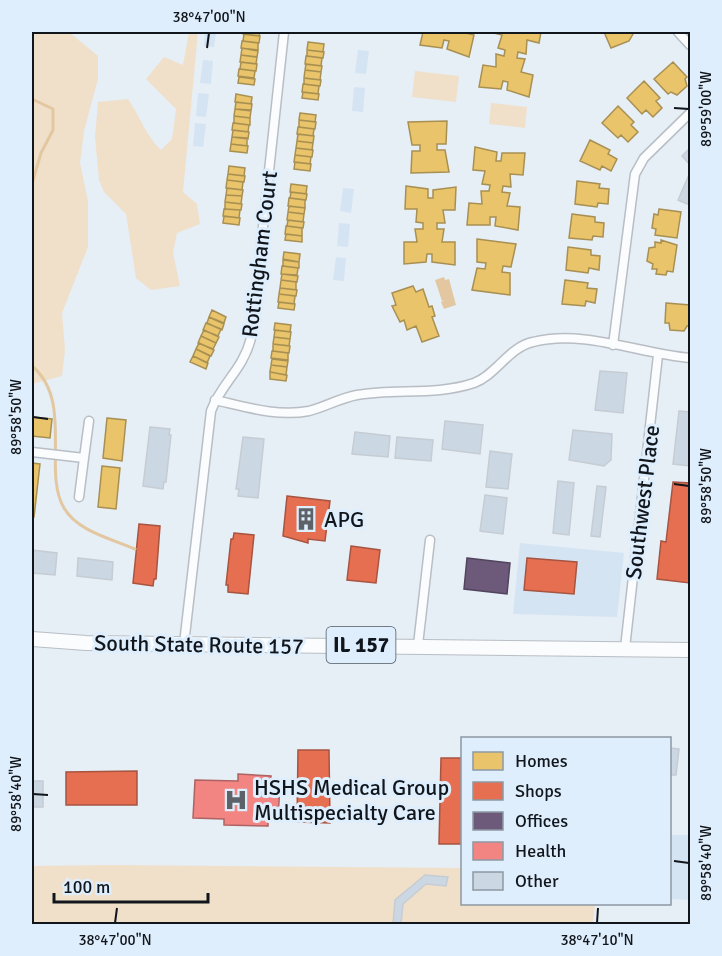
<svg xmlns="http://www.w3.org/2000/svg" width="722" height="956" viewBox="0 0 722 956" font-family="Signika,sans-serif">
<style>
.built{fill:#d5e4f3}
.green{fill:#f0e0ca}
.water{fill:#e2c7a1}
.homes{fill:#e9c46a;stroke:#a89053;stroke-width:1.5}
.shops{fill:#e76f51;stroke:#a75441;stroke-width:1.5}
.offices{fill:#6d597a;stroke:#51455e;stroke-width:1.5}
.health{fill:#f28482;stroke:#ae6363;stroke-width:1.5}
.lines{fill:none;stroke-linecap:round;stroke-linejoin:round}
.stream{stroke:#e2c7a1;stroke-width:3}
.building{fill:#cbd7e2;stroke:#c6ccd3;stroke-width:1.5}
.minor-casing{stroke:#b8bec4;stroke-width:11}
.primary-casing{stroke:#b8bec4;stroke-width:16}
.minor{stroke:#fbfcfe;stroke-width:8}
.primary{stroke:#fbfcfe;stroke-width:14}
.ticks{fill:none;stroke:#11161c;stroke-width:2}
.labels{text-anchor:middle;stroke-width:6;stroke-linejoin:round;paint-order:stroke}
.shield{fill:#dfeefd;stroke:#4f5760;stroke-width:1.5}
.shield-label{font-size:21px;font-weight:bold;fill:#11161c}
.street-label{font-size:22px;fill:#11161c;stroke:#dfeefd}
.poi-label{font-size:22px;fill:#11161c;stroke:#dfeefd;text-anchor:start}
.neatline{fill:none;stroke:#11161c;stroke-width:2}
.ticks-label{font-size:15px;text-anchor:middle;fill:#11161c}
</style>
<rect width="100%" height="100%" fill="#e6eef6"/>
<path class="built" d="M205,32H216L214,47L204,46Z
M358,50L369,51L366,74L355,73Z
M203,60L213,61L211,84L200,83Z
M354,87L365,88L363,112L352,111Z
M198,93L209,94L206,117L196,116Z
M195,123L206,124L203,147L193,146Z
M343,188L354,189L351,213L340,211Z
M339,223L350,224L348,247L337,246Z
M336,257L346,258L344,281L333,280Z
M520,543L624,553L617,617L513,614Z
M670,835H690V900L670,899Z"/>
<path class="green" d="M32,32H69L98,56V79L84,131L80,163L88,201V247L62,313L65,350L62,376L32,384Z
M189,32H198L183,192L197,204L200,224L177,233L173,253L180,286L151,290L136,278L126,214L104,192L99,180L95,137L98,102L128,99C140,116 146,136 161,150L172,139L176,109L146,79L164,57L183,65Z
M415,71L459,76L456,102L412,97Z
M491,103L527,107L525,128L489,124Z
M109,865L462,868V904H595L593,924H32V866Z"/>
<path class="water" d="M444,277L445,280L449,279L456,305L444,309L441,302L445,300L442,301L435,280Z"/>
<path class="homes" d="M243,32H260L259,36L243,34Z
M423,32H462L474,35L469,57L447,49L449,41L444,40L442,48L420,45Z
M490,32H541L539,43L527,40L526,54L518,52L517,58L525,59L521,72L533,75L529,97L507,90L508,82L503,81L501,89L479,87L483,65L496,67V54L504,56L505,50L498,48L502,35Z
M604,32H632L633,34L629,41L611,48Z
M244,34L260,36L259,43L243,41Z
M242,41L258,43V50L241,48Z
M308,42L324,44L323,52L307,50Z
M242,48L258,51L257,57L241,55Z
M307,50L324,52L323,58L307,56Z
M241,55L257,57L256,64L240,62Z
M306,56L322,58L321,66L305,64Z
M241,62L257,64L256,71L240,69Z
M673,62L687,77L685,79L687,86L677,95L671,92L668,94L654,79Z
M306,64L322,66L321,72L305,70Z
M239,69L255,71L254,78L238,76Z
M305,70L321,72L320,80L304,78Z
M239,77L255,79L254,85L238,83Z
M304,78L321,80L320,86L304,84Z
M644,81L660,98L656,101L662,108L653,117L646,110L642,114L627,98Z
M303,84L319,86L318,94L302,92Z
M303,92L319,94L318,100L302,98Z
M236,94L252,97L251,104L235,102Z
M236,102L252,104L251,111L235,109Z
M618,106L634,122L631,125L638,132L628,142L621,135L618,138L602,123Z
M235,109L251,110L250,118L234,116Z
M300,113L316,115L315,122L299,120Z
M234,116L250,118V125L234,123Z
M299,120L316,122L315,129L299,127Z
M447,121L446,144H437V150H445L449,172L411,173L412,151H420V145H412L408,122Z
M233,123L249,125L248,132L232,130Z
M298,127L314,129L313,136L297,134Z
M233,130L249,132L248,139L232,137Z
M298,134L314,136L313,143L297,141Z
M232,137L247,138V146L231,144Z
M590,140L610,150L608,154L617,159L611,171L602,166L600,170L580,161Z
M297,141L313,143L312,150L296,148Z
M231,144L248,146L247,153L230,151Z
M475,147L497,152L496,161H501L502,153H525L523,175L510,174L511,187L503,186L502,192L510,193L507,206L520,207L518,230L495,226L496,217H490V225H467L469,203L482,204L481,191H489L490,185L482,184L485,171L473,170Z
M296,148L313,150L312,157L295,155Z
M295,155L311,157L310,164L294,162Z
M295,162L311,164L310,171L294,169Z
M229,166L245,168L244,176L228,174Z
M228,174L245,176L244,182L227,180Z
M227,180L243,182L242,190L226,188Z
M577,181L600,184L599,188L609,189L608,204L598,203L597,207L575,204Z
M291,184L307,186L306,194L290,192Z
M406,186L428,189V198H433V190L456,187L455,210H443L445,223H437V229H444L442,242H455V265L432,262V254H427L426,262L404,264V242H417L415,229H423V223L416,222L417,209H405Z
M227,188L243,190L242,196L226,195Z
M291,192L307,194L306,200L290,198Z
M226,195L242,196L241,204L225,202Z
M289,198L305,200V208L288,206Z
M225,202L242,204L241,210L225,209Z
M289,206L305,208L304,214L288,212Z
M224,209L240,210L239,218L223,216Z
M659,209L681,212L677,238L655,235L656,229L652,228L654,214L658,215Z
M288,212L304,214L303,222L287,220Z
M572,214L595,217V222L604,223L603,237L593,236L592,240L569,238Z
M224,216L240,218L239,225L223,223Z
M288,220L304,222L303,228L287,226Z
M286,226L302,228V236L285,234Z
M286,234L302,236V242L285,240Z
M477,239L516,244L511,267L503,266L502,272L510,273V295L472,290L477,268L485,269L486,263L477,262Z
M661,240L677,245L673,272L667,271L666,275L656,274L657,269H652L653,264L647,261L649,248L655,247V242L661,243Z
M568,247L591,250V255L600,256L599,270L589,268L588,273L566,270Z
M284,252L300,254L299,262L283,259Z
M283,260L299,262V268L283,266Z
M282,266L298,268L297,275L281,274Z
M282,274L298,276L297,282L281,280Z
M281,280L296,282V290L280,288Z
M565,280L588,283L587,288L597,289L595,303L586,301L585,306L562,304Z
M413,286L416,292L423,289L429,307L432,306L435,316L432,317L439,336L422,342L416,326L407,330L404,320L400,322L392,306L396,305L392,293Z
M280,288L297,290L296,296L279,294Z
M279,294L295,296L294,304L278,302Z
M279,302L295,304L294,310L278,308Z
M666,303L690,305V326H687L684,331L670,330L669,323H665Z
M212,310L226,317L224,323L209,317Z
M209,317L224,324L222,330L207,323Z
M206,323L221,329L218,336L203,330Z
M275,323L291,325L290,332L274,330Z
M204,330L219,337L216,343L201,336Z
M275,330L291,332L290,339L274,337Z
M201,336L216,343L213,349L198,343Z
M274,337L290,339L289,346L273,344Z
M199,343L214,350L211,356L196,349Z
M273,344L290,346L289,353L273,351Z
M196,349L210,356L207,363L193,356Z
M272,351L288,353V360L271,358Z
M193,356L208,363L206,369L190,362Z
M272,359L288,361L287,367L271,365Z
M271,365L287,367L286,375L270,372Z
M270,372L287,375L286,381L270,379Z
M32,417L52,419L50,438L32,436Z
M107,418L126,420L122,461L103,458Z
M32,463L40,464L34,517H32Z
M102,466L120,468L116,509L98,507Z"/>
<path class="shops" d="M673,482L690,483V583L657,579L661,541L666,542Z
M287,496L330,501L325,541L308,539V543L283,536Z
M139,524L160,526L156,579H154L153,586L133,583Z
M234,533L254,535L248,594L228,592V585H226L231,539H233Z
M351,546L380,550L376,583L347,580Z
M527,558L577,562L574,594L524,590Z
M298,750H329L330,823L297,822Z
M441,758H462V844H439Z
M137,771V805H66V772Z"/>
<path class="offices" d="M467,558L510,563L507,594L464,589Z"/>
<path class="health" d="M238,774L271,776V783H280L278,820H268V826L224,825V819L193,818L195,780L238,781Z"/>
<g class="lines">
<path class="stream" d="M32,99L53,109V130L41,153L32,184
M32,366C74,401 42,471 64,508C77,531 112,539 135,549"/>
</g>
<path class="building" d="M690,148V165L682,156Z
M688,177L690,179V205L678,200Z
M600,371L627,373L623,413L595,410Z
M679,411L690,412V466L673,464Z
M445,421L483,425L480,454L442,449Z
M150,427L170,429L169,435H171L166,482H164L163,489L143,486Z
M573,430L612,434L611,460L604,466L569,460Z
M355,432L390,436L388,457L352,454Z
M243,437L264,439L258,498L238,496L239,489H236Z
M397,437L433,440L431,461L395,458Z
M490,451L512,454L508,489L486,487Z
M558,481L574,483L569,535L553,533Z
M597,486L606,487L600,537L591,536Z
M485,495L507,498L503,534L480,531Z
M32,550L57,553L55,575L32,573Z
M78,558L113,562L112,580L77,576Z
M670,748L679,749L676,775H670Z
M32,781H43V807H32Z
M425,875L448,877L446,886L426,884L403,904L401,924H393L395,900Z"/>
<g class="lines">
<g class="minor-casing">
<path id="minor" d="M678,32L690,45
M613,345L635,174L644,158L690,113
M215,400C246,407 277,417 309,411C325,407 340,398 357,395C396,388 435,396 474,383C496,375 509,347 533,342C584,329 640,354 690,358
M32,452L84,458L79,497
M84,458L89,421
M184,644L211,411C222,382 243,370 251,338L284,32
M418,645L430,540
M625,648L658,355"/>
</g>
<g class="primary-casing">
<path id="primary" d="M32,639L86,643L690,650"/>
</g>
<use href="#minor" class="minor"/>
<use href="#primary" class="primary"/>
</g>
<path class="ticks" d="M207,48L209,33M674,108L689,109M33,417L48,419M674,484L689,486M33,794L48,795M674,861L689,863M115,923L117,908M597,923L598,908"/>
<defs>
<g id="building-bare" transform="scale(1.8)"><path d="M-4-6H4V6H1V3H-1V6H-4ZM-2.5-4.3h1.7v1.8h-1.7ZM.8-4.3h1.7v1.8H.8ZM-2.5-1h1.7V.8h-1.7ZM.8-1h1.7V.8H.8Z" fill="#5c6268" stroke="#dfeefd" stroke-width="2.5" paint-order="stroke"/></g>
<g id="hospital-bare" transform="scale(1.8)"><path d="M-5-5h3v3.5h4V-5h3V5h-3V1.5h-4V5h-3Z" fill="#5c6268" stroke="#dfeefd" stroke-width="2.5" paint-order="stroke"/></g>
</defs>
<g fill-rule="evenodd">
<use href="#building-bare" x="306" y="519"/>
<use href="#hospital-bare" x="236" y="800"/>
</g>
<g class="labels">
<rect class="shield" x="326.5" y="627" width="69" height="36" rx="4.5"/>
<g class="shield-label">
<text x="361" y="652">IL 157</text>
</g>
<g class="street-label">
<text transform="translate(259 254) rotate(-83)" y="8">Rottingham Court</text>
<text transform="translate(642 502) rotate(-83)" y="8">Southwest Place</text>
<text transform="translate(199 644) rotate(1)" y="8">South State Route 157</text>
</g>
<g class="poi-label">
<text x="324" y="527">APG</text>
<text x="254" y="795">HSHS Medical Group<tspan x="254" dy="25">Multispecialty Care</tspan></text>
</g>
</g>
<rect width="722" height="956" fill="none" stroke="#dfeefd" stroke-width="66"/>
<rect x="461" y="737" width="210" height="168" fill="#dfeefd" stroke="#8d98a3" stroke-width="1.5"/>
<rect x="473" y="752" width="30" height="18" fill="#e9c46a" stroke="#8d98a3" stroke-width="1.5"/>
<text x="515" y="767" font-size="18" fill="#11161c">Homes</text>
<rect x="473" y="782" width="30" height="18" fill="#e76f51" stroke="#8d98a3" stroke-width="1.5"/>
<text x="515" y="797" font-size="18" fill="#11161c">Shops</text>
<rect x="473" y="812" width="30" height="18" fill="#6d597a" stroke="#8d98a3" stroke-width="1.5"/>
<text x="515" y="827" font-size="18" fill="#11161c">Offices</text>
<rect x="473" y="842" width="30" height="18" fill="#f28482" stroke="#8d98a3" stroke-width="1.5"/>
<text x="515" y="857" font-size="18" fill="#11161c">Health</text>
<rect x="473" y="872" width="30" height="18" fill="#cbd7e2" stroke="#8d98a3" stroke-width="1.5"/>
<text x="515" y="887" font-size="18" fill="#11161c">Other</text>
<path d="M54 893v9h154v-9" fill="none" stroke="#11161c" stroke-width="3"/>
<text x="63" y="893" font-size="18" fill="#11161c" stroke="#dfeefd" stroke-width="4.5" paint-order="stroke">100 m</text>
<rect x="33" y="33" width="656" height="890" class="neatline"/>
<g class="ticks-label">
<text x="209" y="22">38°47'00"N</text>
<text transform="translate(706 109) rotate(-90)" y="5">89°59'00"W</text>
<text transform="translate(16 417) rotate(-90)" y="5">89°58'50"W</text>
<text transform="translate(706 486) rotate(-90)" y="5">89°58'50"W</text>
<text transform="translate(16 794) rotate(-90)" y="5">89°58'40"W</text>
<text transform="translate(706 863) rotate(-90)" y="5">89°58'40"W</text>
<text x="115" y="945">38°47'00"N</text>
<text x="597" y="945">38°47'10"N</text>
</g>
</svg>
